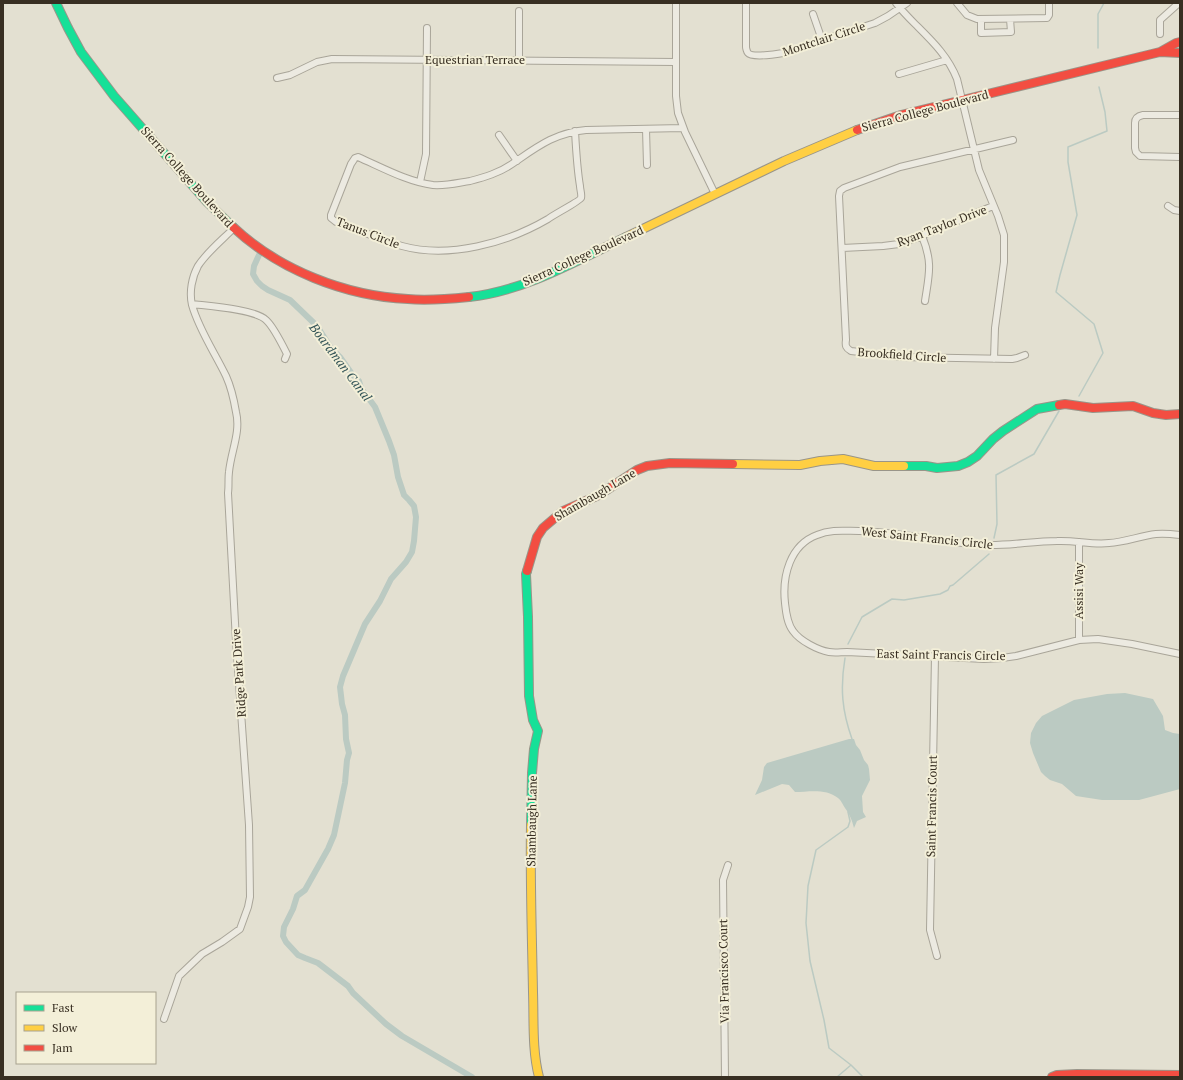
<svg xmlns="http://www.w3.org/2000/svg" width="1183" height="1080" viewBox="0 0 1183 1080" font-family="'PT Serif',serif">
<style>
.water{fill:#bbcac2}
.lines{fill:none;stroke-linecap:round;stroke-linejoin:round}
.stream{stroke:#bbcac2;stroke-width:1.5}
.canal{stroke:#bbcac2;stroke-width:6}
.street-casing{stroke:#a9a599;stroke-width:8}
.fast-casing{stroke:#999589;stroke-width:10}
.slow-casing{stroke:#999589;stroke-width:10}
.jam-casing{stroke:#999589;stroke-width:10}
.street{stroke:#eceae1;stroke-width:6}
.fast{stroke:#16e098;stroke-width:8}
.slow{stroke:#ffcf43;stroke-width:8}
.jam{stroke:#f24e42;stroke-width:8}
.labels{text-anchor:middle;stroke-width:4;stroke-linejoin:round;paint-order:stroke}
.street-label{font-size:12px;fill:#382f22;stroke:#f3efd8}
.water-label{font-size:13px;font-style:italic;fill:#325356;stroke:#f3efd8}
</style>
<rect width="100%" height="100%" fill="#e3e0d1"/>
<path class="water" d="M1125,693L1153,699L1163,716L1165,730L1173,733L1180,734V789L1139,800H1102L1076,796L1062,784L1050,780L1045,776L1041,772L1033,753L1030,743L1031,733L1036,723L1042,716L1074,700L1107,694Z
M849,739H854L856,745L860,750L864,760L868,765L869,769L870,780L862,796L863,812L866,817L857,821L854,828C852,820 850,815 845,808C843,805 841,800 838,798C826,788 808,792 795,792L789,785L782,784L755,795L762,780L764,767L767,763Z"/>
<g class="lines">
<path class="stream" d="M1098,48V14L1104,3
M1079,396L1103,353L1094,324L1056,292L1060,275L1077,215L1068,162V147L1107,131L1105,112L1099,87
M994,538L997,524L996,475L1034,454L1059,411
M848,644L862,617L892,599L904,600L940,594L948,590L950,586L953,585L989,554
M845,658C840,688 842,711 852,739
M848,812L850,821L848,827L816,850L808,886L806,923L810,961L824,1020L829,1048L851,1065L863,1077
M837,1077L851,1065"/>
<path class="canal" d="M259,255L254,266L253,274L257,281L262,286L268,290L290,300L317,326L331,348L340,357L352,374L359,381L361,388L375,407L389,441L394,455L398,477L404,495L409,500L414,506L416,517L414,541L412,552L406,562L391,579L380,601L365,624L343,676L340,687L342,704L345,715L346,739L349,753L347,760L345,783L334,835L328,849L305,890L297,896L293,909L284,927L283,936L286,942L298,955L305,958L318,963L348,986L353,993L386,1024L402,1036L472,1077"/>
<g class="street-casing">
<path id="street" d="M676,3V96L678,113L685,132L715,194
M746,3V47C746,48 747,52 748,53C752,58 777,54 783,53L875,23L888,16L907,3
M896,3C902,11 908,17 915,24C932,41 948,56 957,79L979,170L998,216L1004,235V262L995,328L994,359
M957,3L967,15L977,19L1047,18L1049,15V3
M813,14L822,40
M981,19V33L1011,32L1010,19
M1160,34V20L1179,3
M519,61V11
M899,74L947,60
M277,78L290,75L317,62L332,59L676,62
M1180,115H1143C1138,116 1135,118 1135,123V148L1136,152L1140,156L1180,157
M646,129L647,165
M575,131C576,149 577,168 580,186C580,190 582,194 581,198C580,201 553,215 548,219C507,243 449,259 402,246C379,240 359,229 336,222L331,218V215L351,164L355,158L358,157C381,167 408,182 433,185C446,186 457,183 470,181C485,177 499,173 512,164C537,147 554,133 586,130L683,128
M499,135L517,161
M1013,140L900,167L844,188L840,191L839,196L846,340C845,346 846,348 851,351L902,357L1012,359L1017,358L1025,355
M420,182L426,154L427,28
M1168,206L1174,210L1180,211
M922,236C933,263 929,274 925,301
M842,248L883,246L899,244L914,239L993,206
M192,304C208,306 255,309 266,320C273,326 283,346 287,354L285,359
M1180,535C1172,534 1164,533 1156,534C1140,536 1125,542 1109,543C1092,545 1075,540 1057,541C1033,541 1009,546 985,545C943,543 901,532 859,531C845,531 831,529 817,535C790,545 782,576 785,603C786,612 787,623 793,631C800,641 818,650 829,652C835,653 841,652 847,652L984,659L1002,658L1016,656L1079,640L1098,639L1132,644L1180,654
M1079,542V640
M935,656L930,930L937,956
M164,1019L179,976L202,954L222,942L240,929L248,907L250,897L249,825L236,641L228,493C229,486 228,479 229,472C231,451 241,432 236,412C234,400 231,387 226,376C215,353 199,330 192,305C189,292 192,277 198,266C207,252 222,240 234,228
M725,1077L723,880L728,865"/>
</g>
<g class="fast-casing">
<path id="fast" d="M56,3L68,28L81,52L114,96L207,202L233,227
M469,297C525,291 576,261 626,237
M904,466H926L937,468L958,466L968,462L977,456L993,439L1003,431L1037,409L1059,405
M527,571L526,574L528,617L529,696L533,720L538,731L534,749L532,773L531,825"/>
</g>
<g class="slow-casing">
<path id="slow" d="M626,237L784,161L857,130
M733,464L800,465L820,461L843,459L874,466H904
M531,825C530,881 532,936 533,992C534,1020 532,1050 539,1077"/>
</g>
<g class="jam-casing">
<path id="jam" d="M1160,52L1176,43L1180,42
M857,130L901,115L1160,52L1180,53
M233,227C279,270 345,296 408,299C429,301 449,299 469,297
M1059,405L1065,404L1093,408L1133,406L1153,413L1166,415L1180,414
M527,571L537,537L543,528L563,511L599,495L637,470L647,466L670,463L733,464
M1052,1077L1057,1075L1077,1074L1180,1075"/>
</g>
<use href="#street" class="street"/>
<use href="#fast" class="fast"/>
<use href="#slow" class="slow"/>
<use href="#jam" class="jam"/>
</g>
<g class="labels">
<g class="street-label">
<text transform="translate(824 39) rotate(-18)" y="4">Montclair Circle</text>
<text x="475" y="64">Equestrian Terrace</text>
<text transform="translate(925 111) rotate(-15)" y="4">Sierra College Boulevard</text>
<text transform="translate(187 177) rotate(48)" y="4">Sierra College Boulevard</text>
<text transform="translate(942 226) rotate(-21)" y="4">Ryan Taylor Drive</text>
<text transform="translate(368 233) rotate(21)" y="4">Tanus Circle</text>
<text transform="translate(583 256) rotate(-24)" y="4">Sierra College Boulevard</text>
<text transform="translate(902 355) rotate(4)" y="4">Brookfield Circle</text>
<text transform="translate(595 495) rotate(-30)" y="4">Shambaugh Lane</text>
<text transform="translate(927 538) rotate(6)" y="4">West Saint Francis Circle</text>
<text transform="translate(1079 591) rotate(-90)" y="4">Assisi Way</text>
<text transform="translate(941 655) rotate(1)" y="4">East Saint Francis Circle</text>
<text transform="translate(239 673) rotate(-94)" y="4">Ridge Park Drive</text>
<text transform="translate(932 806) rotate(-89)" y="4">Saint Francis Court</text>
<text transform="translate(532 821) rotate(-89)" y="4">Shambaugh Lane</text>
<text transform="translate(724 971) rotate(-91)" y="4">Via Francisco Court</text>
</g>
<g class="water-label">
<text transform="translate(341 362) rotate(53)" y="5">Boardman Canal</text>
</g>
</g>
<rect width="1183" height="1080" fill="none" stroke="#382f22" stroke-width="8"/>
<rect x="16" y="992" width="140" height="72" fill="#f3efd8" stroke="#a8a28f"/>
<rect x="24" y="1005" width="20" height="6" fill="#16e098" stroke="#a8a28f"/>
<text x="52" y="1012" font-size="12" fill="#382f22">Fast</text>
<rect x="24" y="1025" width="20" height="6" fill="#ffcf43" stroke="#a8a28f"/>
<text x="52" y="1032" font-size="12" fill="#382f22">Slow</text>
<rect x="24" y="1045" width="20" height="6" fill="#f24e42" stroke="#a8a28f"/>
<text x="52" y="1052" font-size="12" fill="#382f22">Jam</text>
</svg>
